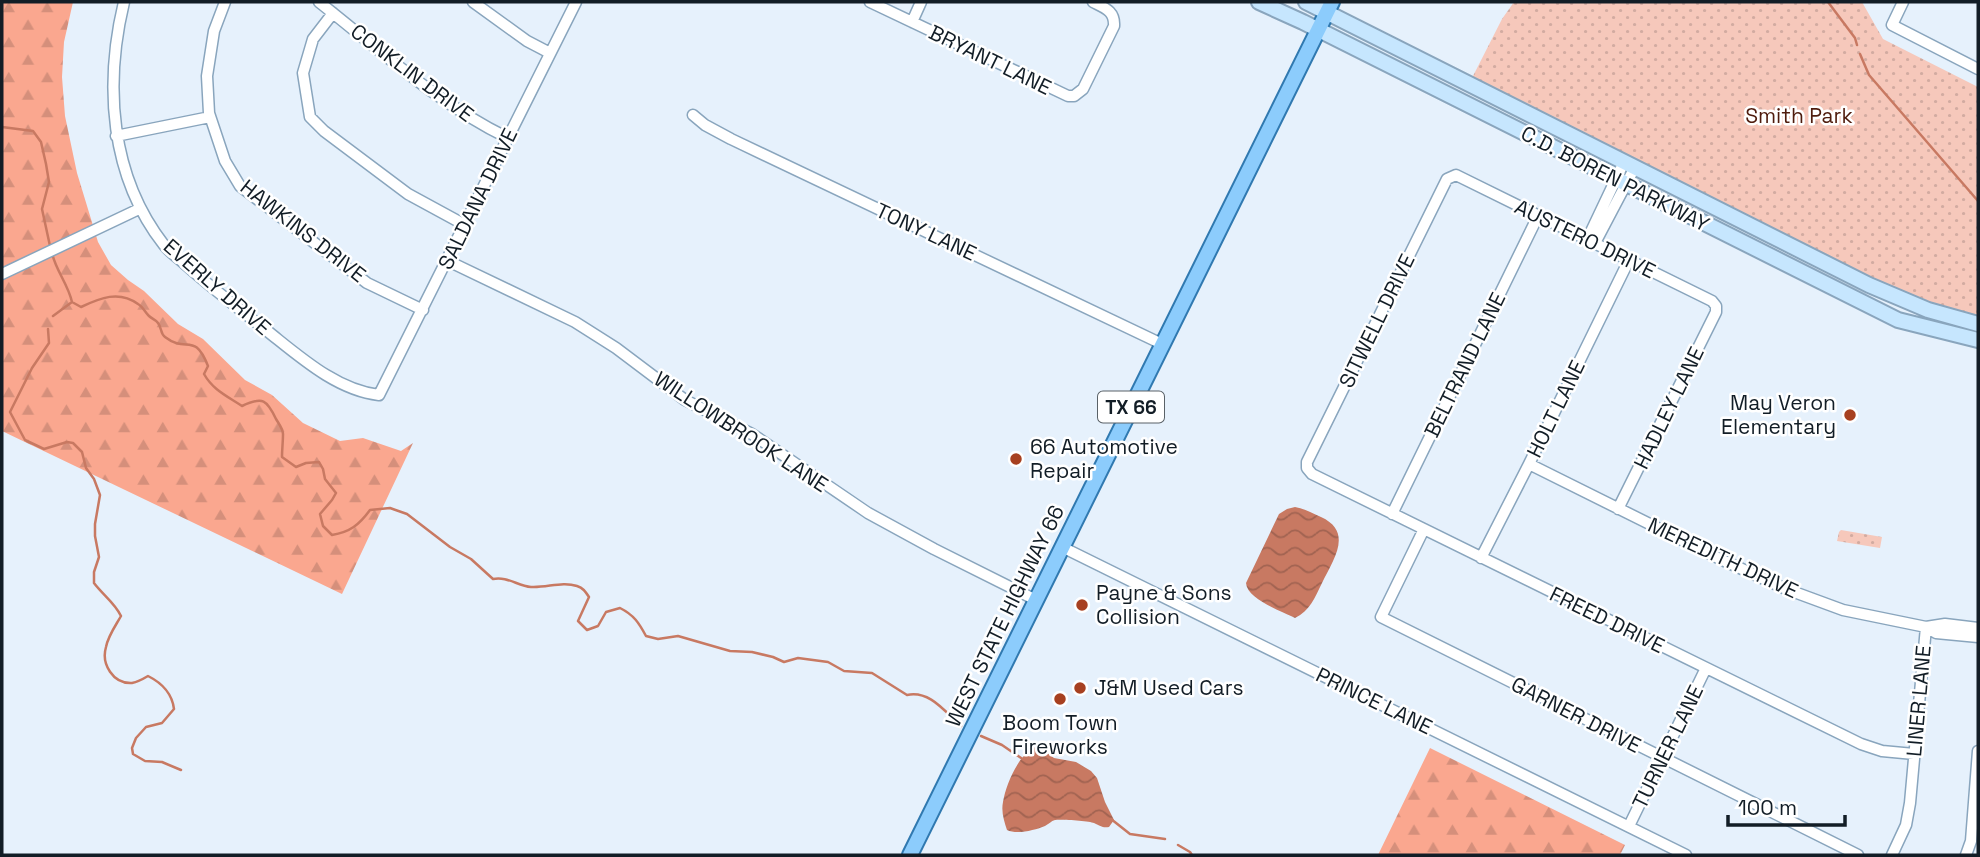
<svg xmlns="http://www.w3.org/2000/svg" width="1980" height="857" viewBox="0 0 1980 857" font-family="'Space Grotesk',sans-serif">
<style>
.forest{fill:url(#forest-firs)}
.park{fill:url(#park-dots)}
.water{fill:url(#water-waves)}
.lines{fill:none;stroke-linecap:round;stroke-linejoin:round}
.stream{stroke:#c87962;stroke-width:2.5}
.street-casing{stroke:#89a5bd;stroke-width:13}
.secondary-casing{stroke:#89a5bd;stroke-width:18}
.primary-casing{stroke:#3079b0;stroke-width:18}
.street{stroke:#fff;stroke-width:10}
.secondary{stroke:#c6e6fe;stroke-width:14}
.primary{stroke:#8cccfc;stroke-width:14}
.poi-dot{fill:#a74020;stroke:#fff;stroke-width:2.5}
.labels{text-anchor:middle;stroke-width:5;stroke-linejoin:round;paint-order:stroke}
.shield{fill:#fff;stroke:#596167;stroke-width:2}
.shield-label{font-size:19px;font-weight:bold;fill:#121d26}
.street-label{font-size:21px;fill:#121d26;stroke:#fff}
.park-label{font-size:21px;fill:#4f1c0d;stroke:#fff}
.poi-label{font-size:21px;fill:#121d26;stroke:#fff;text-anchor:start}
</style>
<defs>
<pattern id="forest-firs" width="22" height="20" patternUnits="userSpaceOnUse" patternTransform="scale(1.75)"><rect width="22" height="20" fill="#faa78f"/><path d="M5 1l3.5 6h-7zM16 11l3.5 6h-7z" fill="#d58f7b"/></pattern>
<pattern id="park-dots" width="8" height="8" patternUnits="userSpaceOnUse" patternTransform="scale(1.75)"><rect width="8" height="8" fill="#f6c8bb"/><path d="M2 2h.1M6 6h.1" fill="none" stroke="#d2aba1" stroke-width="1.8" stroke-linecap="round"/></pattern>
<pattern id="water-waves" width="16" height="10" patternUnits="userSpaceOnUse" patternTransform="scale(1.75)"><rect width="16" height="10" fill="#c87962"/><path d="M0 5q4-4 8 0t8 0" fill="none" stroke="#a16351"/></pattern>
</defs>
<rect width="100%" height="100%" fill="#e6f1fc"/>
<path class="forest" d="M2,2H73L64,42L62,77L65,116L77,173L98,242L111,265L128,280L144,291L178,324L203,339L245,380L272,395L303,423L340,441L363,438L401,451L413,443L342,594L2,431Z
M1430,748L1625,845L1620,855H1378Z"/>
<path class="park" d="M1514,2H1862L1883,39L1978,87V319L1918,301L1862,275L1472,78L1502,19Z
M1841,530L1882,537L1880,548L1837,541L1839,532Z"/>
<path class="water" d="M1295,507C1305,509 1312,513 1321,517C1354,532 1333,560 1322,583C1315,597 1310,611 1295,618C1281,611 1247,599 1246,583L1279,514L1287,509Z
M1038,746L1054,758L1076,762L1091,771L1097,778L1105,802L1114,820L1109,827C1102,828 1101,826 1094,823C1089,821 1060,819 1055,820C1051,821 1049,824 1045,826C1035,830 1017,835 1007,830C1004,821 1001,812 1003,802C1006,784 1019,752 1038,746Z"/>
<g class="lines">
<path class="stream" d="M1828,2L1855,38L1857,45
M1860,54L1869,75L1978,201
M2,127L33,131L41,142L46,164L49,182L42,209L50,246
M52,253C56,271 68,284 72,302L81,307C100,298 119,290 138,304C143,307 145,312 149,316C152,319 156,320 158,323C162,328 160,333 165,337C187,354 194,331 208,366L204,374C213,390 227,396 242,406C263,396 267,400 276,419C279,424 283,429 283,434C283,442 282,449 282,457L296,467L306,463L319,462L323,469L325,479L336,493L332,500L320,514L323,526L332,535C350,532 359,525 370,510L390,508L407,514L450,547L471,559L493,579C507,576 518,586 531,587C547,588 562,581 577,586C583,588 585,591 589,597L578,621L587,630L598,626L606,612L620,608C634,615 639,623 646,636L658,639L678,636L730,651L752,652L773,657L784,662L798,658L828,662L844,671L872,673L907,695C930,690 945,712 961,726
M53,316L72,302
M48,329L49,343L32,368L10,412L25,440L44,449L67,442L73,443L82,452L86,468L94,479L100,495L95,524V536L99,557L94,572V583C102,594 115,603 121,616C116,625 108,636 106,647C101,664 113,684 132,683C137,682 143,679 148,676C162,683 172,693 174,709L162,723L146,727L136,738L132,748L133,754L145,761L162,762L181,770
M981,736L1002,745L1024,760
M1111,819L1130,834L1165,839
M1178,845L1190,852L1192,855"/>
<g class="street-casing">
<path id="street" d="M124,2C104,85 110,176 164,245C170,253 180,259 187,266C213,289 239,309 266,330C299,356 336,390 379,395L576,2
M225,2L214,31L207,76L209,113L225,161L240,186L367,283L423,310
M319,2C380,50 438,104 508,138
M473,2L527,41L550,53
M870,2L1068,96H1074L1083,89L1114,26C1115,11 1105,8 1093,2
M1903,2L1892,25L1978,69
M333,13L313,39L303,73L310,117L324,131L408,194L465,225
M912,22L921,2
M693,115L705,125L731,139L1162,344
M116,136L210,117
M1587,240L1624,162
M1595,243L1635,167
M448,261L575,322L616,348L685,400L752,434L868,513L934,549L1036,600
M2,274L139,209
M1529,464L1720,559L1786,589L1843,610L1926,627L1945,624L1978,628
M1618,509L1716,312V306L1712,301L1456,175L1447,179L1307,462V468L1312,474L1861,744L1882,751L1914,754
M1392,514L1538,216
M1424,529L1381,617L1858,855
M1062,547L1686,855
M1481,558L1529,464L1629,260
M1926,627L1936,633L1978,637
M1629,826L1706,668
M1892,855L1906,825L1910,803L1926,627
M1966,855L1971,841L1978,751"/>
</g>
<g class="secondary-casing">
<path id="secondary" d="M1259,2L1303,22L1898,320L1978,340
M1306,2L1869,285L1928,310L1978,324"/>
</g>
<g class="primary-casing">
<path id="primary" d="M910,855L1332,2"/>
</g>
<use href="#street" class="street"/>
<use href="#secondary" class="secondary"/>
<use href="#primary" class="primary"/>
</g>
<g class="poi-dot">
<circle cx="1850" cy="415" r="7"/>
<circle cx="1016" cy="459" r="7"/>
<circle cx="1082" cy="605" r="7"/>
<circle cx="1080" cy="688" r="7"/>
<circle cx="1060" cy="699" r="7"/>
</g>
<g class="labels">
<rect class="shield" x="1098" y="391.5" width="66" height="31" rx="5"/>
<g class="shield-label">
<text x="1131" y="414">TX 66</text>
</g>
<g class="street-label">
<text transform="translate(990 60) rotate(26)" y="7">BRYANT LANE</text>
<text transform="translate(412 73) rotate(37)" y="7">CONKLIN DRIVE</text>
<text transform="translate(1615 179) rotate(27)" y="7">C.D. BOREN PARKWAY</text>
<text transform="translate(478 199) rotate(-64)" y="7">SALDANA DRIVE</text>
<text transform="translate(303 231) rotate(38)" y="7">HAWKINS DRIVE</text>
<text transform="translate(926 232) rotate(25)" y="7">TONY LANE</text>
<text transform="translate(1585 239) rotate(26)" y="7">AUSTERO DRIVE</text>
<text transform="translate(217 287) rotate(41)" y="7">EVERLY DRIVE</text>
<text transform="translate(1377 321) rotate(-64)" y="7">SITWELL DRIVE</text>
<text transform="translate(1465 365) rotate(-64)" y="7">BELTRAND LANE</text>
<text transform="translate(1669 408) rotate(-64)" y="7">HADLEY LANE</text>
<text transform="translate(1556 409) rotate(-64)" y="7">HOLT LANE</text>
<text transform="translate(741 432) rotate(33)" y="7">WILLOWBROOK LANE</text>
<text transform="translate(1723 558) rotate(25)" y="7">MEREDITH DRIVE</text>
<text transform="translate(1005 616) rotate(-64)" y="7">WEST STATE HIGHWAY 66</text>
<text transform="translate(1607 620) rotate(26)" y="7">FREED DRIVE</text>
<text transform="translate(1374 701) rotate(26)" y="7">PRINCE LANE</text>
<text transform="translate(1919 701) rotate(-85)" y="7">LINER LANE</text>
<text transform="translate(1576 715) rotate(27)" y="7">GARNER DRIVE</text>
<text transform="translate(1668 747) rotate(-64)" y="7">TURNER LANE</text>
</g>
<g class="park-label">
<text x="1799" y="123">Smith Park</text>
</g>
<g class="poi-label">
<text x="1836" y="410" text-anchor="end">May Veron<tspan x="1836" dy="24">Elementary</tspan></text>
<text x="1030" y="454">66 Automotive<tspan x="1030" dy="24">Repair</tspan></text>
<text x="1096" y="600">Payne &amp; Sons<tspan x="1096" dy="24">Collision</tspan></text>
<text x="1094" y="695">J&amp;M Used Cars</text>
<text x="1060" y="730" text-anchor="middle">Boom Town<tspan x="1060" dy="24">Fireworks</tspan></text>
</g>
</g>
<rect width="1980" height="857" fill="none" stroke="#121d26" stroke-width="7"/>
<path d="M1728 815v10h117v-10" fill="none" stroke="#121d26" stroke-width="3.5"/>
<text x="1738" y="815" font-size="21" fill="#121d26" stroke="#ffffff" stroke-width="5" paint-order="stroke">100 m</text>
</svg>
